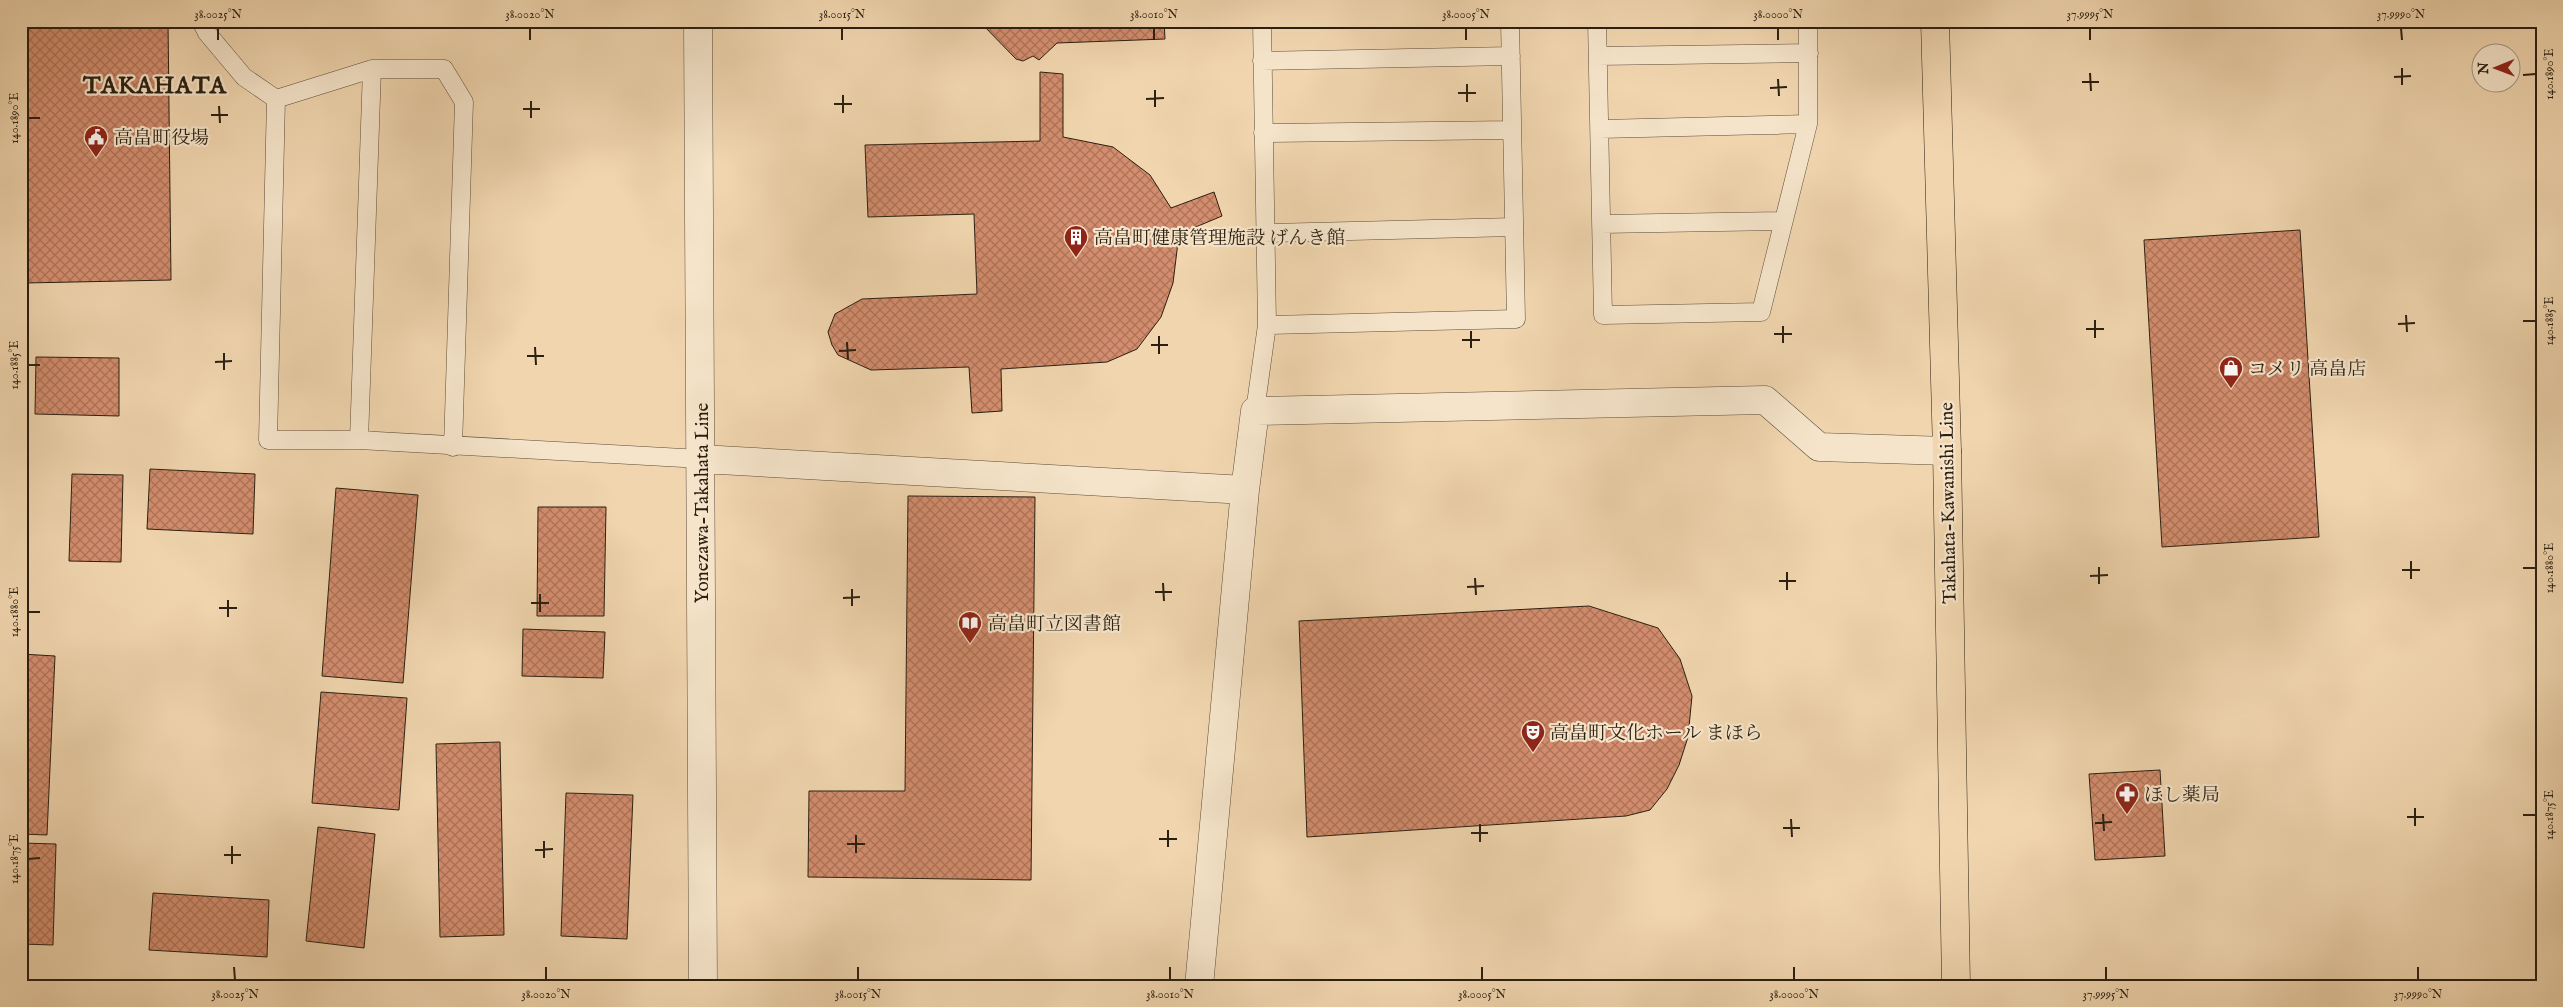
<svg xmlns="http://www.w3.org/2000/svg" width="2563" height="1007" viewBox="0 0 2563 1007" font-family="'IM FELL English','Noto Serif JP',serif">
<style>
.building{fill:url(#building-cross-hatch);stroke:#2b1f11}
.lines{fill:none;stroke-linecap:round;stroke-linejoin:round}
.service-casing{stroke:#5c4c38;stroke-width:19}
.minor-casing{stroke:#5c4c38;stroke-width:29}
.primary-casing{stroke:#2b1f11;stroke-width:29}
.service{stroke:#f5e4ca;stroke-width:18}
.minor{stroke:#f5e4ca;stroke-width:28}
.primary{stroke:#f0d5ae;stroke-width:28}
.ticks{fill:none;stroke:#2b1f11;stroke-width:2}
.labels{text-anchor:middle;stroke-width:4.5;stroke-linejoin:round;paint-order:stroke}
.poi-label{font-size:19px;fill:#2b1f11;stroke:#f5e4ca;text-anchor:start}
.street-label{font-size:19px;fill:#2b1f11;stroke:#f5e4ca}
.district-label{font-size:24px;font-weight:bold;letter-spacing:1px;fill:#2b1f11;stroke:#f5e4ca}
.neatline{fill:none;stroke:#2b1f11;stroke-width:2}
.ticks-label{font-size:12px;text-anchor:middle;fill:#2b1f11}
</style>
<defs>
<pattern id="building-cross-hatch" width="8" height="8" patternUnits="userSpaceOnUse" patternTransform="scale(1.25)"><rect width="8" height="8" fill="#d48d6e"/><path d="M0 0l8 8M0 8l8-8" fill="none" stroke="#ac7359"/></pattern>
</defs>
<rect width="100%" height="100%" fill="#f0d5ae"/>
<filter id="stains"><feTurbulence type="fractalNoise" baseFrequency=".004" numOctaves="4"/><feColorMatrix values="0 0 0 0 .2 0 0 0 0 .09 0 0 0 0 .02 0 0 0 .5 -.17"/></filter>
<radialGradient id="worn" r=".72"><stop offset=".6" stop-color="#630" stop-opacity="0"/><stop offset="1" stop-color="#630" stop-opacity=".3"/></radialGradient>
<path class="building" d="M21,21H168L171,280L25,283Z
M979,21H1164L1165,39L1057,43L1039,60L1033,56L1023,61L1016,59Z
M1040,72L1063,74V137L1113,147L1150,175L1171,208L1214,192L1222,216L1179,234L1173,283L1161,317L1137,349L1107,362L1001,369L1002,411L972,413L969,367L871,370L838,355L832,345L828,332L835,314L862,299L977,294L974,214L868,217L865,145L1040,141Z
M2300,230L2319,537L2162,547L2144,240Z
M36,357L119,358V416L35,414Z
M150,469L255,474L253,534L147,529Z
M72,474L123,475L121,562L69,561Z
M336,488L418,495L403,683L322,676Z
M908,496L1035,497L1031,880L808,877L809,791H905Z
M538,507H606L604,616H537Z
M1589,606L1658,628L1680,659L1692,696L1688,737L1679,765L1667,789L1650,810L1626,816L1307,837L1299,621Z
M523,629L605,632L603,678L522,676Z
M21,654L55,656L47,835L21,834Z
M321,692L407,698L399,810L312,803Z
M500,742L504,935L440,937L436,744Z
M2160,770L2165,856L2095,860L2089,774Z
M566,793L633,795L627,939L561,936Z
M318,827L375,834L364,948L306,941Z
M21,843L56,844L53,945L21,944Z
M153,893L269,900L267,957L149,950Z"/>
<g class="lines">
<g class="service-casing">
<path id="service" d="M201,21L207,33L244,77L276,99L268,440H359L701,459
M1597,21L1603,315L1761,312L1808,124V21
M1598,56L1809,53
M1262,61L1511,56
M276,99L372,69H444L464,102L453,447
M1600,129L1808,124
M1263,133L1512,130
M1601,224L1783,221
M1265,233L1514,227
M1267,325L1516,319L1510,21
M1255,411L1267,325L1262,21
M359,440L372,69"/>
</g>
<g class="minor-casing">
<path id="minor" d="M698,21L703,986
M701,459L1245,490
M1199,986L1245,490L1255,411L1765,400L1819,447L1947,451"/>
</g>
<g class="primary-casing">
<path id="primary" d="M1935,21L1947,451L1956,986"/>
</g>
<use href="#service" class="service"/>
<use href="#minor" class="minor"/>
<use href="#primary" class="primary"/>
</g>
<path class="ticks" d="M218,28V40M530,28V40M842,28V40M1154,28V40M1466,28V40M1778,28V40M2090,28V40M2401,28L2402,40M2402,68V85M2090,73L2091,91M2523,75L2536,74M2394,77L2411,76M1778,79L1779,96M2082,82H2099M1467,84V102M1770,88L1787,87M1155,90V107M1458,93H1476M843,95V113M1146,99L1164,98M531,101V118M834,104H852M219,106L220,123M523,109H540M211,115H228M28,118H40M2406,315L2407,332M2095,320V338M2523,321H2536M2398,324L2415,323M1783,326V343M2086,329H2104M1471,331V348M1774,334H1792M1159,336V354M1462,340H1480M847,342L848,359M1151,345H1168M535,347L536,365M839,351L856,350M224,353V370M527,356H544M215,362L232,361M28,365H40M2411,561V579M2099,567V584M2523,568H2536M2402,570H2420M1787,572V590M2090,576L2108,575M1475,578L1476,595M1779,581H1796M1163,583L1164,601M1467,587L1484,586M852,589V606M1155,592H1172M540,594V612M843,598L860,597M228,600V617M531,603H549M219,608H237M28,612H40M2415,808V826M2103,814L2104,831M2523,815H2536M2407,817H2424M1791,819L1792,837M2095,823L2112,822M1480,824V842M1783,828H1800M1168,830V847M1471,833H1488M856,835V853M1159,839H1177M544,841V858M847,844H865M232,846V864M535,850L553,849M224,855H241M28,859L40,858M234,967L235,980M546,967V980M858,967V980M1170,967V980M1482,967V980M1794,967V980M2106,967V980M2418,967V980"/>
<defs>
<g id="civic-pin" transform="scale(1.25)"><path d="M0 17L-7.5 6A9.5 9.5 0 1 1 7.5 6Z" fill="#8f2418" stroke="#f5e4ca"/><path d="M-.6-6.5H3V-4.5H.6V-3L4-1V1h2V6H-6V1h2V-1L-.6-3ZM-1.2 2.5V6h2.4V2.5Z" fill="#fff"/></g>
<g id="building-pin" transform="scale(1.25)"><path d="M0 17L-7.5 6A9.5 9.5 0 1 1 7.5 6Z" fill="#8f2418" stroke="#f5e4ca"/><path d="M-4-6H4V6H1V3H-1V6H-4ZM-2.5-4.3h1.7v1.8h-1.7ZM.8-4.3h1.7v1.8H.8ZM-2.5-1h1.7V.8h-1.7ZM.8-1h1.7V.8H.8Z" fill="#fff"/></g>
<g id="shop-pin" transform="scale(1.25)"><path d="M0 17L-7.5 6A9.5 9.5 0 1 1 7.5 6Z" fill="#8f2418" stroke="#f5e4ca"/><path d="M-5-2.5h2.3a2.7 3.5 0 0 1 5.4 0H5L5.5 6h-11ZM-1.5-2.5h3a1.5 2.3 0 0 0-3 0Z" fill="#fff"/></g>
<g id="library-pin" transform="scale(1.25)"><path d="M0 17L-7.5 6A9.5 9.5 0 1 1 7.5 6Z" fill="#8f2418" stroke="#f5e4ca"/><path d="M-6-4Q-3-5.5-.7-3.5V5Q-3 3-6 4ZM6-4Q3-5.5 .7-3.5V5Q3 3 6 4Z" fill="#fff"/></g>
<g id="theatre-pin" transform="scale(1.25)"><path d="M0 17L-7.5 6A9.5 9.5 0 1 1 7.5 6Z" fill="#8f2418" stroke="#f5e4ca"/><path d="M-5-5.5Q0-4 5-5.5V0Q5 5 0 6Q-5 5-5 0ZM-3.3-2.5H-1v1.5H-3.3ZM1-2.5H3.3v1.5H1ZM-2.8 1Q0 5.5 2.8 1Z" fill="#fff"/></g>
<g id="pharmacy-pin" transform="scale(1.25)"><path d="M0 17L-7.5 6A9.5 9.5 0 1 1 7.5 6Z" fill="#8f2418" stroke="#f5e4ca"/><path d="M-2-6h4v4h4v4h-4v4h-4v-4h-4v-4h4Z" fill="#fff"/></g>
</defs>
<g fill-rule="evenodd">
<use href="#civic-pin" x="96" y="137"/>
<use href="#building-pin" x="1076" y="237"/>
<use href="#shop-pin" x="2231" y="368"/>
<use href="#library-pin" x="970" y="623"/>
<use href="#theatre-pin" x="1533" y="732"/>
<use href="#pharmacy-pin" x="2127" y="794"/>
</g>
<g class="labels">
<g class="poi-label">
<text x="114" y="144">高畠町役場</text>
<text x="1094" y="244">高畠町健康管理施設 げんき館</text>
<text x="2248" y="375">コメリ 高畠店</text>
<text x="988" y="630">高畠町立図書館</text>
<text x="1550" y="739">高畠町文化ホール まほら</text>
<text x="2144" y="801">ほし薬局</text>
</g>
<g class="street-label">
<text transform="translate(701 503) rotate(-90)" y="7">Yonezawa-Takahata Line</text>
<text transform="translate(1947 503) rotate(-91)" y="7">Takahata-Kawanishi Line</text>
</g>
<g class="district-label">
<text x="155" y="93">TAKAHATA</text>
</g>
</g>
<rect width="2563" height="1007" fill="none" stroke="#f0d5ae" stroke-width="55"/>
<g transform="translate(2496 68) rotate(269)"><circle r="24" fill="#f5e4ca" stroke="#a49580"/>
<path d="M0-4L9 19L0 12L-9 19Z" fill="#8f2418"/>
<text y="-8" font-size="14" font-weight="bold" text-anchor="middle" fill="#2b1f11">N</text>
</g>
<rect x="28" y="28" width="2508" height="952" class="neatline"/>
<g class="ticks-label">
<text x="218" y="18">38.0025°N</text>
<text x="530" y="18">38.0020°N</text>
<text x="842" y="18">38.0015°N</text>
<text x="1154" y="18">38.0010°N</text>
<text x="1466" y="18">38.0005°N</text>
<text x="1778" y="18">38.0000°N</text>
<text x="2090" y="18">37.9995°N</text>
<text x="2401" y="18">37.9990°N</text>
<text transform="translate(2549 74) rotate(-90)" y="4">140.1890°E</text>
<text transform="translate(14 118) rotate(-90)" y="4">140.1890°E</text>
<text transform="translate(2549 321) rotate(-90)" y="4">140.1885°E</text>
<text transform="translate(14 365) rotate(-90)" y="4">140.1885°E</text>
<text transform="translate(2549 568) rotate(-90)" y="4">140.1880°E</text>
<text transform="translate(14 612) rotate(-90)" y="4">140.1880°E</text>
<text transform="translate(2549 815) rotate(-90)" y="4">140.1875°E</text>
<text transform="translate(14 859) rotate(-90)" y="4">140.1875°E</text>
<text x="235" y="998">38.0025°N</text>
<text x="546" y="998">38.0020°N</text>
<text x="858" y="998">38.0015°N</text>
<text x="1170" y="998">38.0010°N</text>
<text x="1482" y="998">38.0005°N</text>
<text x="1794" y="998">38.0000°N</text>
<text x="2106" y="998">37.9995°N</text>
<text x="2418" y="998">37.9990°N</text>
</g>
<rect width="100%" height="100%" filter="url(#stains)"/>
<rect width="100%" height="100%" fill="url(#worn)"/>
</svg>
